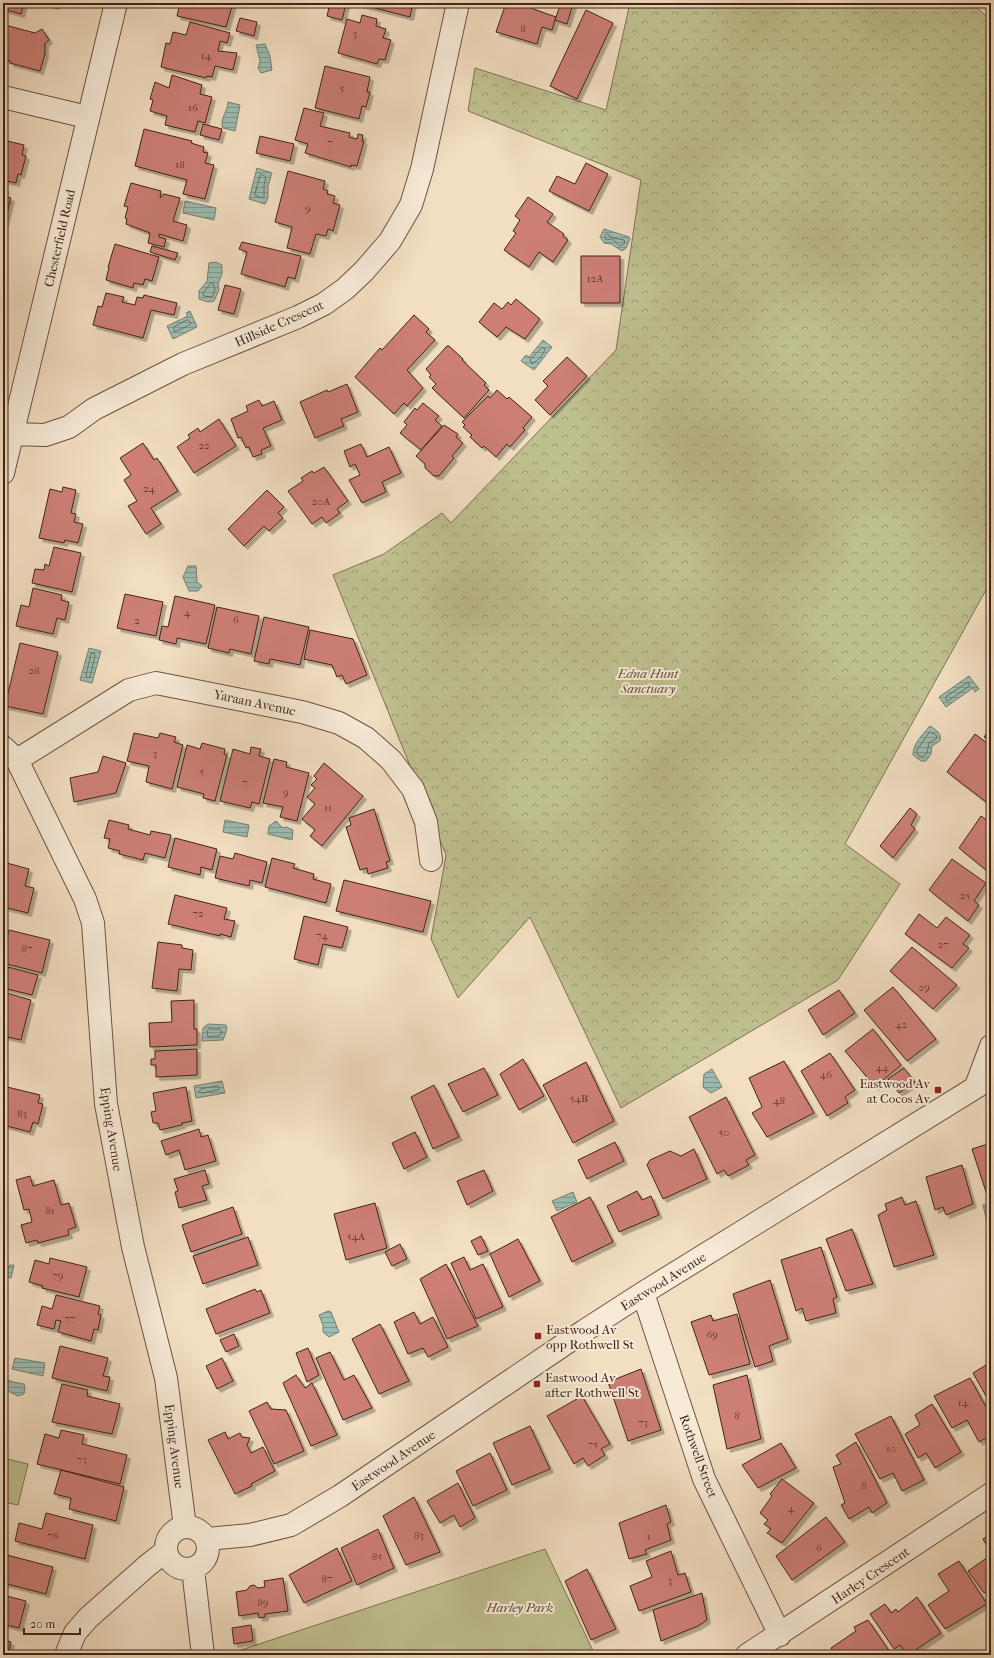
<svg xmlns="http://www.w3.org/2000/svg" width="994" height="1658" viewBox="0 0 994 1658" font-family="'IM FELL French Canon',serif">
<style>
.forest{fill:url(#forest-crowns);stroke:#7f7254}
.green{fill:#bfc090;stroke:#7f7254}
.water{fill:url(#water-rules);stroke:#767f73}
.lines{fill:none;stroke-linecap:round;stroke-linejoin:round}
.shore{stroke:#6d7064;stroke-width:1}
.building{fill:#cd7f76;stroke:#3f2318;filter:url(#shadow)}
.minor-casing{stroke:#6c5242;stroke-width:24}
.minor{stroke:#f7ead7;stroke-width:22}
.poi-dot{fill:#8f2418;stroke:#f7ead7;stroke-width:1.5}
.labels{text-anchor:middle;stroke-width:4;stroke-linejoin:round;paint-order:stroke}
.number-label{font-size:11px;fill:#623a30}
.street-label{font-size:13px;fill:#3f2318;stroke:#f7ead7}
.park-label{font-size:13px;font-style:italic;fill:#5f4a36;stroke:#f7ead7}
.poi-label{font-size:13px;fill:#3f2318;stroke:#f7ead7;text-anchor:start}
</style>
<defs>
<pattern id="forest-crowns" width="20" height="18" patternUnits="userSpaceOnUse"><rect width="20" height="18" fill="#bfc090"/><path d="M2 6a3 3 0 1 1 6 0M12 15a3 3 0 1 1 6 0" fill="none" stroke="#9d9c75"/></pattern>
<pattern id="water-rules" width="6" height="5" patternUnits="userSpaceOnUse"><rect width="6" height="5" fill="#9bbcb0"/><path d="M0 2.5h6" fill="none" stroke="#80988e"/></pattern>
<filter id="shadow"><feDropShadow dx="3.5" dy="3.5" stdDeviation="0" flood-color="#0004"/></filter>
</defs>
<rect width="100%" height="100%" fill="#f2dec1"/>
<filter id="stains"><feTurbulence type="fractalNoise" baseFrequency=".005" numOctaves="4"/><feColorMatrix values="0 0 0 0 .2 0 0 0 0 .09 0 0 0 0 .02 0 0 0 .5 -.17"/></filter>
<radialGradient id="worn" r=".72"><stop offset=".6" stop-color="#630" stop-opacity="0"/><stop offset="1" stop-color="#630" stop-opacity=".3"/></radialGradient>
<path class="forest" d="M630,3H971L991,20V315L987,321L991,324V581L845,844L900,884L838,980L621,1108L530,917L458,998L431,939L446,855L333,575L384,554L442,513L451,523L616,350L641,180L468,111L475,68L606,110Z"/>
<path class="green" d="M3,1458L28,1464L18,1505L3,1502Z
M545,1549L595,1655H235V1652Z"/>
<path class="water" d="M265,44L270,56L272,70L261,73L258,68L260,61L256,45Z
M228,102L240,105L235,131L223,128C219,120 228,111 228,102Z
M257,168L272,173L268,186V198L265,204L249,199Z
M185,201L216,208L214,220L183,213Z
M604,229L629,237L630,239L626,248L622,251L611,244L604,243L600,237Z
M216,262L222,265V274L218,284L219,290L214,301L208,302L199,299V291L207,281L209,263Z
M190,311L197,327L173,339L167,326L188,316L186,313Z
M543,340L552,347L534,370L521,361L526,355L529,357Z
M188,566H196L197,582L202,586L198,591H189L183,577Z
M89,648L101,651L92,683L80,680Z
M969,676L979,689L975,692L973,688L946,707L939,697Z
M930,726C936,730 942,733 940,741L932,746L931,754L926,761H921L913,755C913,743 923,734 930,726Z
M225,820L249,825L247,837L223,832Z
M276,821L283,828L286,827L293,830L292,840L268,834L269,826Z
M208,1024L226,1025L227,1029L223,1040L202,1041L203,1028Z
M712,1069L722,1087L711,1093L703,1087L704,1074Z
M222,1081L225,1093L196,1098L194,1086Z
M573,1192L577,1202L557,1211L552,1201Z
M991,1203V1230L989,1231L983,1205Z
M10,1265H14L11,1278L3,1276V1266L9,1267Z
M328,1311L331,1312L339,1332L329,1337L323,1332V1325L319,1315Z
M15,1358L45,1363L43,1376L12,1369Z
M3,1378L13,1382L24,1384L25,1388L24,1394L18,1396L8,1391H3Z"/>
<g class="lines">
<path class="shore" d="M261,174L266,177L264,185V197L262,198L255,195Z
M607,234L613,238L624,240L625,243L620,246L612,239L606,240L605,236Z
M213,283L215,290L212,297L204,296L203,293L210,284Z
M188,320L191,323L190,325L174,332V327Z
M542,348H545V350L540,358L532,364L530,360Z
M94,653L95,656L90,677L87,678L86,675L91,654Z
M967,683H969V686L948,701L946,700V697Z
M930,732L936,735L937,738L929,743L927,753L922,757L917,754V750Z
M209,1029H220L222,1032L219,1036L208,1037L207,1031Z
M218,1086L220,1088L218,1090L202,1093L199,1092L201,1089Z"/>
</g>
<path class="building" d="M3,3H24L21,14L3,9Z
M45,3H57L56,6Z
M180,3H233L226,27L177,16Z
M330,3L346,4L342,20L327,16Z
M355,3H413L410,17Z
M506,3H517L556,17L552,30L542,27L537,44L496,32Z
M561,3L573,4L567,24L555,20Z
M586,10L613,23L577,99L550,86Z
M362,15L377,19L376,26L386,29L383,38L391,40L385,60L379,59L377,64L338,53L347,19L360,23Z
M240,18L257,22L254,36L236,31Z
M190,22L230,33L227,43L220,41L218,51L237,53L233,70L215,66L212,77L207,76L206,78L161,67L166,43L170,44L173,32L186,35Z
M5,25L35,33L42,29L49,40L45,43V54L40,71L10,63V61L3,59V26Z
M325,66L370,77L367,92H370L366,107L362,106L359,119L315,108Z
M172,75L202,85L200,94L212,97L205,123L198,121L195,132L165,125L167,116L150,111L153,100L150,99L155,82L169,88Z
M304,108L324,113L320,126L350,133L349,137L357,139L358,134L363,135L362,141H364L357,166L351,165V167L305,153L308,144L295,140Z
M203,124L222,129L219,140L200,135Z
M144,129L192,141L191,143L204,147L203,152L208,153L205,163L214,165L205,199L183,194L187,180L135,166Z
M260,136L294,144L290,161L256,153Z
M3,140L24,145L22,155L26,156L21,175L18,174L16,183L3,180Z
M586,163L608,174L589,211L549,191L557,176L575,184Z
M288,171L325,181L323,189L328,191L327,194L335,196L333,203L340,205L333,231L328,229L326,236L316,234L310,254L287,248L292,227L275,222Z
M131,183L161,191L160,198L164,194L180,198L173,221L187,225L183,241L159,234V237L166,239L164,247L148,243L150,233L126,224L127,219L125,218L128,207L124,206Z
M3,188L6,189L4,196L11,198L3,230Z
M528,197L553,214L547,222L564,234L563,236L568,240L553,262L539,252L529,267L504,250L516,233L513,231L520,220L515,216Z
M242,242L301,256L295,279L288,277L285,287L241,274L247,252L239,249Z
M115,244L159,257L152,281L145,279L143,285L134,283L133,288L106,280L109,267H108Z
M152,246L178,253L175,260L150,252Z
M581,256H620V303H581Z
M225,285L241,289L234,314L218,310Z
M106,293L124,297L122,302L135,305L137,297L143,298L144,295L177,303L174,315L151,310L143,338L93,325L98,306L102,307Z
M516,299L540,319L525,339L506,327L497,337L479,322L494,303L502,309L508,302L511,305Z
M414,315L429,329L426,332L435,340L407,370L423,388L407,406L404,403L394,414L355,377L380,348L382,350Z
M447,346H449L463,359L462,360L486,383L484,385L489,390L464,418L432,388L436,384L429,377L431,375L426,369Z
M567,357L587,376L550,415L535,400L548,386L543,381Z
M347,384L358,412L341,419L344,426L315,438L300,402L327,390L328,392Z
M497,390L507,399L509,397L532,417L523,428L525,430L510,447L507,444L496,457L484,446L482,448L470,437L472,435L463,427L465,425L462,422L488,396L490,398Z
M259,400L262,406L274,401L282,420L263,428L271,446L261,450L262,454L253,457L249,447L246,448L241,437L238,438L231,419L248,411L246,406Z
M423,403L439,416L435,420L442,426L421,450L400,433L407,425L404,422L415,408L417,410Z
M219,419L236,446L194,473L177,447L190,438L188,435L198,428L200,432Z
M444,425L458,434L456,437L463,443L452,456L454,458L439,476H434L425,468V464L416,456Z
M143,443L154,460L157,458L178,491L151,508L161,524L146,534L128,506L137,501L124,480L131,475L120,458Z
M361,444L367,457L389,447L401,473L382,482L386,492L362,503L349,480L360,475L355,464L350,467L344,451Z
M324,467L348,501L337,509L340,513L326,523L322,517L312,524L288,491L303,481L301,478L312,471L314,473Z
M63,487L76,490L71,513L76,514L74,522L83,524L78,543L65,540L64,543L39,538L50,489L62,492Z
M267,490L284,507L278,513L283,518L269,531L264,526L244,546L228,529Z
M54,547L81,553L72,592L32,583L35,569L44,570L45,564L49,566Z
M33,588L62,595L61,600L69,602L65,620L57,618L53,634L16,626L21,605L29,607Z
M125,594L163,602L156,636L117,628Z
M175,596L215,605L206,644L177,638L176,644L159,640L162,626L168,627Z
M217,607L259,616L251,654L230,649L229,653L208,648Z
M264,617L309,627L300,665L270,659L269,664L254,661Z
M310,630L353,639L367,675L346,684L342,675L337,677L332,665L304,659Z
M20,643L58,652L43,714L5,706Z
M991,727V742L984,737Z
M134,733L158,738L160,733L176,737L174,742L183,745L172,789L146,782L149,766L127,761Z
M975,734L991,746V795L986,802L947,772Z
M202,743L225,749L224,754L227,755L215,801L203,798L204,794L177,787L187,745L200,749Z
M251,747L261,749L259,756L270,759L259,804L252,802L250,808L220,801L233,749L250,754Z
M103,756L126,763L116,793L74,802L70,778L98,772Z
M274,759L287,762L286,767L309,773L297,821L280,817L283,807L263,803Z
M324,763L363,796L322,846L310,836L315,830L302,819L315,804L307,797L315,788L311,785L317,779L314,776Z
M910,808L917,814L911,825L915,829L893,858L880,846Z
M374,809L390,861L386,862L388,868L368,874L367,868L360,870L346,827L351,825L349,818Z
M981,816L991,823V874L959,848Z
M109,820L129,825L128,829L150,835L151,831L171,835L165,858L145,853L143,860L119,854L120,851L108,848L110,839L104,838Z
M175,838L217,849L212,870L201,867L200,875L168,867Z
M235,853L267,862L262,883L250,880L249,886L215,878L220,856L233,859Z
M272,858L295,864L293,868L314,874L313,879L331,884L326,903L265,887Z
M952,859L986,883L974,901L979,905L968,921L929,890Z
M3,862L29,869L25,886L34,888L28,913L3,907Z
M344,880L431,901L423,932L336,911Z
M175,895L227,908L224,919L235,921L231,937L220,934V936L168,924Z
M919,914L937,928L946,917L970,935L963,944L969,948L952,968L905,934Z
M304,916L348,927L342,948L323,944L318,965L294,959Z
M9,930L50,940L42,973L3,963V955Z
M158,942L182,945V948L193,950L191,970L179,969L177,991L152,988Z
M912,947L957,985L933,1009L890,971Z
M8,967L38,975L32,995L3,988Z
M893,987L936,1039L907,1061L864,1010Z
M839,990L855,1013L823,1035L808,1010Z
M3,992L31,1000L21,1040L3,1036Z
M194,1000V1029H197V1045L150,1047L149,1023L172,1022L171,1001Z
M873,1029L901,1065L875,1087L845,1051Z
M197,1049V1075L156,1077V1065H151V1059H155V1051Z
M830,1053L855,1090L845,1097L848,1103L827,1116L801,1071Z
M523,1059L544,1096L519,1110L500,1074Z
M784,1061L814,1113L767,1137L752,1113L762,1107L749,1078Z
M586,1062L614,1121L573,1143L543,1085Z
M484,1068L498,1095L463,1112L448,1084Z
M904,1068L915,1082L899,1093L888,1079Z
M434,1085L459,1137L433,1149L411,1097Z
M3,1086L40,1095L38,1103L43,1104L38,1124L33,1122L30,1132L3,1125Z
M186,1087L192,1121L182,1123V1125L160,1130L158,1123H153L151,1112L156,1111L153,1093Z
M726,1097L755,1155L746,1160L749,1165L728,1176L724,1170L717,1174L689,1117Z
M199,1129L201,1137L208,1135L216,1161L185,1170L179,1150L166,1155L161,1141Z
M415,1132L427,1157L404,1169L392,1143Z
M615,1142L624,1161L587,1179L578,1160Z
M991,1143V1194L987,1195L972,1149Z
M694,1149L707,1179L663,1199L647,1165L650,1160L670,1151L681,1156Z
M962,1165L973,1204L946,1215L943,1207L935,1210L926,1177Z
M205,1170L209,1184L202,1186L207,1200L179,1208L175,1192L178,1191L174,1179Z
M484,1170L493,1191L467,1205L457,1181Z
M30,1176L33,1186L54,1180L61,1205L69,1203L76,1227L68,1230L69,1235L38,1243L37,1240L26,1243L21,1225L32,1222L29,1209L24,1210L16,1180Z
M637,1191L642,1200L651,1196L659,1215L619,1232L607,1206Z
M590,1197L613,1242L572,1262L551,1217Z
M902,1197L905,1205L916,1201L934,1255L894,1267L878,1215L887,1210L885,1204Z
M375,1203L387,1248L346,1260L334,1214Z
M233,1207L242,1234L191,1252L182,1225Z
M852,1229L873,1284L846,1291L826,1239Z
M481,1236L488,1251L478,1255L471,1241Z
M248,1237L258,1265L203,1284L193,1256Z
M518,1239L540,1281L509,1297L490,1254Z
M400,1244L407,1259L392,1266L385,1252Z
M821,1247L837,1297L833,1299L836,1313L806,1321L802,1308L796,1311L781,1260Z
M464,1257L470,1270L483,1264L503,1307L476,1319L451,1263Z
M50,1258L87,1267L79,1297L42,1288L43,1286L29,1282L35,1260L49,1264Z
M446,1264L478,1326L447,1339L420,1279Z
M770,1280L788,1339L769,1346L773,1361L755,1367L733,1294Z
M255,1289L257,1292L261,1290L270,1313L216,1334L206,1309Z
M56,1295L100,1306L98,1314L101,1315L98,1330L94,1329L91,1341L58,1332L61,1321L56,1320L54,1329L37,1325L42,1306L52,1309Z
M414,1312L420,1324L433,1317L448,1347L428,1357L423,1348L408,1354L394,1322Z
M737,1314L750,1364L709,1375L691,1322L711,1315L713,1321Z
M380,1324L409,1381L379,1394L352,1339Z
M234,1334L239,1346L226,1352L220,1340Z
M60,1346L108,1358L103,1376L110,1377L107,1391L52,1378Z
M308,1348L319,1375L307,1382L296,1353Z
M330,1352L344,1380L354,1375L372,1408L343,1420L316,1358Z
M222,1358L233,1381L217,1389L206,1366Z
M991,1362V1405L973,1373Z
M641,1369L661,1430L628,1441L608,1382Z
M296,1375L305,1388L312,1383L337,1435L311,1446L283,1383Z
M747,1375L761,1439L727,1449L713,1385Z
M970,1378L991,1416V1435L979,1442L967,1420L952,1428L934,1396Z
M62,1384L88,1390L87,1396L120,1404L112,1434L52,1422Z
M582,1396L610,1444L601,1449L605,1455L588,1466L583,1458L574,1464L547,1416Z
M267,1402L271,1409L286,1410L304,1451L274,1464L249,1411Z
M932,1404L961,1452L935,1468L926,1453L918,1458L905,1434L920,1425L915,1415Z
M891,1416L924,1480L902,1491L893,1473L880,1479L855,1434Z
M530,1426L550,1469L512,1485L493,1443Z
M61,1430L84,1435L82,1444L127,1455L120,1484L37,1464L45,1434L59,1438Z
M225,1432L228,1439L240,1433L242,1437L250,1438L247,1445L251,1453L263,1447L275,1471L251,1484L252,1486L235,1494L208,1440Z
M856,1442L887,1503L872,1513L869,1507L849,1519L841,1505L845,1503L833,1467L841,1464L836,1455Z
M781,1443L796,1468L758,1488L742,1465Z
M490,1453L507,1490L473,1506L456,1471Z
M61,1470L124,1487L116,1521L69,1509L71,1498L54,1494Z
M782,1479L814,1503L782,1543L767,1533L771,1529L764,1524L768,1520L760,1513L772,1496L770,1494Z
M458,1483L475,1518L460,1527L454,1515L440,1523L427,1501Z
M414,1497L440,1552L406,1565L383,1516Z
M666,1505L671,1522L667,1524L671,1540L645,1550L647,1554L629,1559L619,1523Z
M46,1513L93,1525L85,1559L15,1541L19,1523L42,1529Z
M826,1517L845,1542L792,1580L776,1556Z
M378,1529L394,1568L357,1585L341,1548Z
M991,1534V1553L983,1539Z
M337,1548L352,1581L304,1603L289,1575Z
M671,1551L678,1575L685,1573L691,1592L639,1611L630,1586L652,1577L646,1561Z
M3,1554L53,1567L46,1594L3,1583Z
M991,1555V1588L984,1593L968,1571Z
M959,1561L987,1604L945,1629L928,1605L949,1591L938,1574Z
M587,1569L616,1629L591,1640L565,1581Z
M283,1578L288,1611L265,1614V1617L259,1618L258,1613L239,1616L236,1592L247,1590L250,1586L254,1585L258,1588L265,1587L264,1581Z
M702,1593L707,1620L698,1626L661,1641L653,1610Z
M3,1595L26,1601L19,1628L3,1624Z
M917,1597L941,1633L908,1655L900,1645L894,1649L870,1614L885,1604L891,1613L896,1609L898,1612Z
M868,1620L892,1655H835L831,1648L856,1631L854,1627Z
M251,1625L253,1641L234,1644L232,1628Z
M3,1640L11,1642L8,1655H3Z"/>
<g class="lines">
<g class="minor-casing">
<path id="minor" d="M3,97L87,117
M12,434L45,435L69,427L94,409L183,364L298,317L324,304L345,289L364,271L390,241L411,205L422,169L458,3
M3,473L116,3
M3,747L17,760L85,899L93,923L106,1104L133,1247L166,1378L185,1527
M17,760L129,690L156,683L302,712L339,723L366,738L391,760L413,789L426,822L431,860
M976,1086L991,1046
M643,1293L704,1479L780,1635
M166 1548a21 21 0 1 1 42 0a21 21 0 1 1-42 0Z
M207,1539L250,1535L291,1525L340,1496L584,1331L643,1293L991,1078
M193,1569L203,1655
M66,1655L75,1633L88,1618L148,1565L166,1551
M747,1655L991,1494"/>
</g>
<use href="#minor" class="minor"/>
</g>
<g class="poi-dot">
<rect x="934" y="1086" width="8" height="8" rx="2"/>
<rect x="534" y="1332" width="8" height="8" rx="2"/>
<rect x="533" y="1380" width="8" height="8" rx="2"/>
</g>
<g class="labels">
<g class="number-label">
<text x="523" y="32">8</text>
<text x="355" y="37">3</text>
<text x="206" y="59">14</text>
<text x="342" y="92">5</text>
<text x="193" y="111">16</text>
<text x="330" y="146">7</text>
<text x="180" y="168">18</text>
<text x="308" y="212">9</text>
<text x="595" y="282">12A</text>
<text x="204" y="449">22</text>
<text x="149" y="492">24</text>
<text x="321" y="505">20A</text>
<text x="187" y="616">4</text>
<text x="236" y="623">6</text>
<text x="137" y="624">2</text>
<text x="34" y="674">28</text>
<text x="155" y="757">3</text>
<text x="202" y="775">5</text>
<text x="245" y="786">7</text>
<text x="286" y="796">9</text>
<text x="328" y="811">11</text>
<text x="965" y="899">25</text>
<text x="198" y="917">72</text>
<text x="322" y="939">74</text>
<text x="943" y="948">27</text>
<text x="27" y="952">87</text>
<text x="924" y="991">29</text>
<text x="901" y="1028">42</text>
<text x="882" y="1071">44</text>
<text x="826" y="1078">46</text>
<text x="579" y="1102">54B</text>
<text x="779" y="1104">48</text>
<text x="22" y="1117">83</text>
<text x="724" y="1136">50</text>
<text x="50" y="1214">81</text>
<text x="356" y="1240">54A</text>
<text x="58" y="1279">79</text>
<text x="70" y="1322">77</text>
<text x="712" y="1338">69</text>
<text x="963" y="1406">14</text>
<text x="737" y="1419">8</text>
<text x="643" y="1426">73</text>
<text x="593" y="1448">75</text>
<text x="891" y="1452">10</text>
<text x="82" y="1463">73</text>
<text x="864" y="1489">8</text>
<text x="791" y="1512">4</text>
<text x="53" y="1539">76</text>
<text x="419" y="1539">83</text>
<text x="649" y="1540">1</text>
<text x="819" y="1551">6</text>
<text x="377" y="1560">85</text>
<text x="327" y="1582">87</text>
<text x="670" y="1584">3</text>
<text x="263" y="1606">89</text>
</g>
<g class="street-label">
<text transform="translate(59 238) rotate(-77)" y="5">Chesterfield Road</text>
<text transform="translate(279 323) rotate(-24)" y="5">Hillside Crescent</text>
<text transform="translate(255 702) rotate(12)" y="5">Yaraan Avenue</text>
<text transform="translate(112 1129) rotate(81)" y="5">Epping Avenue</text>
<text transform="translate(663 1281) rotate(-32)" y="5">Eastwood Avenue</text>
<text transform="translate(175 1446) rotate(83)" y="5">Epping Avenue</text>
<text transform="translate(699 1456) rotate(70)" y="5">Rothwell Street</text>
<text transform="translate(393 1460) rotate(-34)" y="5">Eastwood Avenue</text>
<text transform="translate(870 1575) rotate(-34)" y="5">Harley Crescent</text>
</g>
<g class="park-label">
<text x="648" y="678">Edna Hunt<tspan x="648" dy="15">Sanctuary</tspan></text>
<text x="520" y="1612">Harley Park</text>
</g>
<g class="poi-label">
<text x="930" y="1088" text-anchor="end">Eastwood Av<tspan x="930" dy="15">at Cocos Av</tspan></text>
<text x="546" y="1334">Eastwood Av<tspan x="546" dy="15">opp Rothwell St</tspan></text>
<text x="545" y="1382">Eastwood Av<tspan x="545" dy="15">after Rothwell St</tspan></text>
</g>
</g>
<rect width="994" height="1658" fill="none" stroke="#f2dec1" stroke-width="16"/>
<rect x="4" y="4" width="986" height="1650" fill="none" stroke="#3f2318" stroke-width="2"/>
<rect x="8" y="8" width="978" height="1642" fill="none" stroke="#3f2318"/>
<path d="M24 1628v6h56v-6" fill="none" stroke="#3f2318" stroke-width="2"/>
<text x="30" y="1628" font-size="12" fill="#3f2318" stroke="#f7ead7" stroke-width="3" paint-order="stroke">20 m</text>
<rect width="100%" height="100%" filter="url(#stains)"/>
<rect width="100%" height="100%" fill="url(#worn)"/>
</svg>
